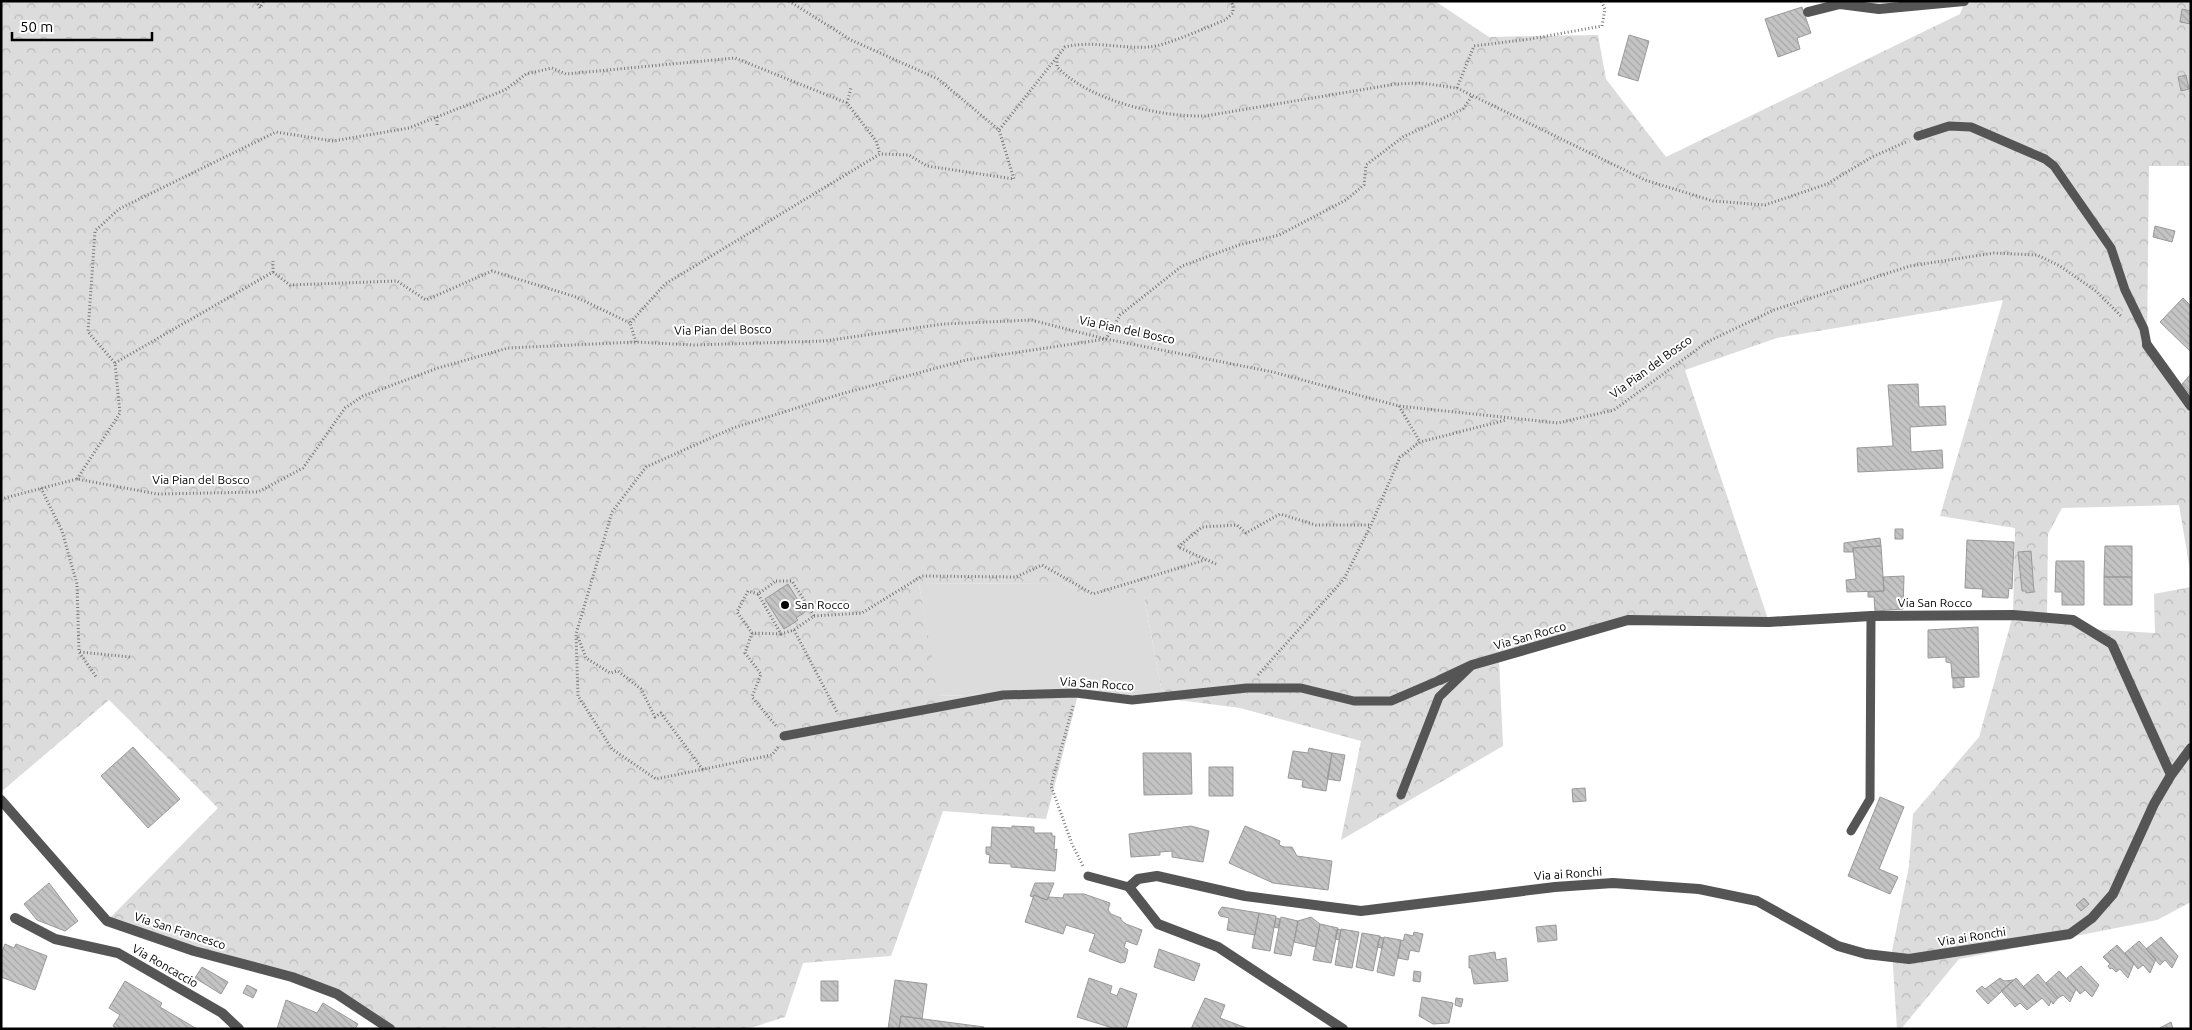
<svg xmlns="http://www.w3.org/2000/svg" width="2192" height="1030" viewBox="0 0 2192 1030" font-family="Ubuntu,sans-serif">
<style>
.grass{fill:#dcdcdc}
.forest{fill:url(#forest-crowns)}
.building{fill:url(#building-back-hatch);stroke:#999}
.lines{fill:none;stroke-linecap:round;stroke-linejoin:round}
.path{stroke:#777;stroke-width:3;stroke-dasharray:1 2.5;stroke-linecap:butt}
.lane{stroke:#555;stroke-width:9}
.street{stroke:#555;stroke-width:10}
.poi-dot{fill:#000;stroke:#fff;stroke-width:2}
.labels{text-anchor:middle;stroke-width:4;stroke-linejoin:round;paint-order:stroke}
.street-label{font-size:12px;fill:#000;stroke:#fff}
.poi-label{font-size:12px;fill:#000;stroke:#fff;text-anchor:start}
</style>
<defs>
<pattern id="forest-crowns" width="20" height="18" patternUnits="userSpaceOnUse" patternTransform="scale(1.25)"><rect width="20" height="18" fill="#dcdcdc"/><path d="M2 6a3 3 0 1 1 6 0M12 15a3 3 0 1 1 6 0" fill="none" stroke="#bbb"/></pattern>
<pattern id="building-back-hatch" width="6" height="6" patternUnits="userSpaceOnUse" patternTransform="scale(1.25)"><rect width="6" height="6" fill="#c4c4c4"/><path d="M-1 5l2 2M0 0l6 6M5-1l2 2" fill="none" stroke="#a7a7a7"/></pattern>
</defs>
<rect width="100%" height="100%" fill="#fff"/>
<path class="grass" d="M1063,583L1087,597H1144L1163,698L1079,691L938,696L919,584Z"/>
<path class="forest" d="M1,1H1435L1489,37L1598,35L1606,79L1666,157L1960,14L1965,1H2191V166H2149L2147,345L2191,406V576L2179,505L2062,508L2048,534L2047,617L2089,629L2155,633L2154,594L2191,587V902L2157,920L1959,959L1901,1029H1897L1892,951L1909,866L1913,814L1979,737L2013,615L2015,528L1940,516L2003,300L1777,338L1685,370L1769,622L1628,620L1499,659L1503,746L1341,840L1361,741L1240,708L1163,698L1144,597H1086L1063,583L919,584L939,696L1079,691L1046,819L943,811L891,956L803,963L785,1017L747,1029H390L337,994L107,921L218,808L109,700L1,792Z"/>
<path class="building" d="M1802,7L1811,33L1797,38L1800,49L1778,57L1765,19Z
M2182,9L2191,11V24L2180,22Z
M1629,35L1649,41L1638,81L1618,75Z
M2186,75L2189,89L2181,91L2178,77Z
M2155,226L2175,231L2172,242L2153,237Z
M2183,298L2191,306V352L2160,322Z
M2191,374V396L2182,384Z
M1918,384L1919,407L1945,406L1946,425L1910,427L1911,452L1942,450L1943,468L1858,472L1857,448L1893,446L1888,385Z
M1895,529H1903V539H1895Z
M1880,538L1881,546L1853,548V552H1844V543Z
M1967,540L2014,542L2012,589L2009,588L2008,598L1982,597L1983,589L1965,588Z
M1881,546L1884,591L1847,592L1846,580L1856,579L1853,548Z
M2105,546H2132V577H2104Z
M2031,551L2034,592L2026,593V591H2022L2018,552Z
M2056,561H2084V605H2062V592H2055Z
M1904,576L1903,609L1875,611L1874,597H1868V592L1884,591L1883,577Z
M2104,577H2132V605H2104Z
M788,584L805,612L796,618L798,620L784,629L765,599Z
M1978,627L1979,677L1952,678L1951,663L1946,662V657L1928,658V630Z
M1964,677V687L1953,688V678Z
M133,747L180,799L148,828L101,776Z
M1309,748L1332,753L1326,791L1302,787L1303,780L1288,778L1293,751L1308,753Z
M1143,753H1191L1192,794L1144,795Z
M1332,753L1345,755L1340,781L1327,779Z
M1209,767H1233V796H1209Z
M1585,788L1586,801L1573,802L1572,789Z
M1880,797L1904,807L1879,869L1898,877L1890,894L1848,876Z
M1012,826L1034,827V833H1052V836H1055L1054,850L1057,849L1055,871L1011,867V864L989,863L990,855L986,854V847H991L992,827L1012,828Z
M1191,826L1209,831L1203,862L1172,857V851L1160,852V855L1131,857L1129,834Z
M1245,826L1280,841L1279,845L1284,847H1292L1297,856L1332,861L1328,890L1273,883L1229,863Z
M49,883L78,921L65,931L37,920L24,904Z
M1035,883H1054L1047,900L1034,895L1033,897L1030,896Z
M1064,894H1084L1110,903L1108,910L1111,914L1121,918V920L1126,924L1142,930L1137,945L1126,941L1124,947L1128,950L1125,962L1121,963L1089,951L1095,934L1066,925L1063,934L1025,922L1034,895L1047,900L1049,897L1063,898Z
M2084,898L2089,904L2081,911L2076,905Z
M1222,907L1259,913L1255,935L1227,930L1229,918L1220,916L1218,913Z
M1259,913L1276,916L1270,951L1252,948Z
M1281,917L1298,921L1291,956L1274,953Z
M1311,917L1320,924L1316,947L1294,942L1298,921Z
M1276,918L1280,919L1278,928L1274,927Z
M1320,924L1338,928L1331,963L1313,960Z
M1556,925L1557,940L1538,942L1536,927Z
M1337,929L1341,930L1339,940L1335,939Z
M1341,929L1359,932L1352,968L1335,965Z
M1414,932L1423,934L1419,952L1410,950L1408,960L1398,958L1401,940L1403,941L1405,934L1413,936Z
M1362,933L1380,936L1373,971L1356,967Z
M1380,937L1384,938L1382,948L1377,947Z
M1384,937L1401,940L1394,976L1377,972Z
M2161,937L2178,956L2172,968L2165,960L2160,965L2146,949Z
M2139,941L2156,959L2150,973L2143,965L2138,969L2125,953Z
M5,944L14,948L16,944L47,956L35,990L1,977V954Z
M2117,945L2134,963L2128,978L2120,969L2116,972L2112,968L2110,969L2108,966L2110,964L2103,957Z
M1159,949L1200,964L1194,981L1154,967Z
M1495,952L1496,960L1506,958L1508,981L1474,984L1471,968H1469V956Z
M2081,966L2099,985L2092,997L2085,990L2080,994L2067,978Z
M202,967L228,982L221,994L195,978Z
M1414,971L1421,972L1420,982L1413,981Z
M2059,971L2076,989L2070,1002L2063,995L2058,998L2046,983Z
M2038,974L2058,998L2053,1004L2051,1001L2049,1006L2042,998L2037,1002L2023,987Z
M1089,978L1112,986L1110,993L1117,996L1120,988L1137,994L1126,1029H1116L1077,1017Z
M2000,978L2004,981L2014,980L1988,1004L1976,991L1982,986L1985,989Z
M2016,978L2037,1002L2027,1010L2020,1003L2015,1007L2001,991Z
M895,980L927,984L922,1019L901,1016L899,1029H888Z
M125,981L162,1003L160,1007L197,1029H117L113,1026L120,1015L109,1008Z
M821,981H838V1001H821Z
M247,985L257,990L253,998L243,993Z
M1422,997L1453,1003L1449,1023L1433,1024L1419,1016Z
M1205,998L1225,1005L1220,1018L1249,1029H1191Z
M1456,998L1463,999L1461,1007L1455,1005Z
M286,1000L317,1013L323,1003L358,1024L355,1029H277Z
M901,1016L984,1027V1029H899Z
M2171,1022L2173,1029H2158Z"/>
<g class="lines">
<path class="path" d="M256,1L260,8L264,1
M789,1L851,40L938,79L999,130L1065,47C1091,40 1121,49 1149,47C1166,46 1207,27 1225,20L1233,13V5L1231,1
M1057,58V67C1090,101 1159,117 1205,116L1396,84L1421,83L1457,88L1645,180L1713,201L1765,205L1827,184L1872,157L1906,142
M1457,88L1474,46L1530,39L1602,26L1605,9L1601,1
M847,103L851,88
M437,117V125
M273,272L290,285L397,281L426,300L492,271L576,297L630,323
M636,342L630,323L665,284L880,154L909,155L927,166L1014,179L999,130
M115,363L273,272V261
M1399,406L1420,442
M77,479L120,413L115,363L88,332L95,231L119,209L276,132L333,141L409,128L505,90L526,74L552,68L566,74L735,58L847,103L876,141L880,154
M41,488L62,531L77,584L79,652L97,678
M1,499L77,479L157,494L258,492L303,468L345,408L363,396L438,368L508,348L636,342L694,345L824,341L943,324L1031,320L1106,339L1273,372L1399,406L1558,423L1614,410L1707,342L1774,310L1910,266L1994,253L2037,255L2060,266L2096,291L2122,317
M1216,564L1178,547L1202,527L1237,525L1246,533L1280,514L1316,525H1371
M776,581H792L814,616L794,630L781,634L758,594Z
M758,594L748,591L737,612L752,633L781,634
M814,616L862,613L922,576L1016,577L1042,565L1093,594L1205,560
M794,630L838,714
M752,633L745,653L761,674L752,697L777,727
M578,637L586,658L610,673L618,671L641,689L655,717L661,713L703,770
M80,652L130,657
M1258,675L1344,579L1371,525L1400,457L1420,442L1506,420
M1073,706L1051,786L1072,844L1083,866
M778,747L772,755L656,779L612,749L578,696L576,634L612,512L646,467L733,428L841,394L966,360L1106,339L1120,315L1182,266L1239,245L1279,235L1346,200L1364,185L1366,165L1403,137L1463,109L1472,96"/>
<path class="lane" d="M1918,136L1949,126L1971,127L2045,159L2054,166L2111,248L2125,290L2144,329L2147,345
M784,736L1003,695L1076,693L1132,700L1247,688H1301L1354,701H1391L1440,680
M1401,795L1439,697L1470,667
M1851,831L1870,799L1871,616
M1088,876L1129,887"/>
<path class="street" d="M1808,12L1840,4L1879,9L1964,1
M2147,345L2191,406
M1440,680L1472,665L1628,620L1769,622L1871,616L2013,615L2073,620L2112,644L2171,775L2191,748
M1,800L107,921L194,951L292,977L337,994L390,1029
M15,918L55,939L118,953L222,1013L239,1029
M1343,1029L1218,947L1158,924L1129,887L1138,879L1157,876L1245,896L1361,911L1555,887L1613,883L1699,889L1757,901L1838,946L1866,954L1909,959L2070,934L2092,918L2113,894L2154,804L2171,775"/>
</g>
<circle class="poi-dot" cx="785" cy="605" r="5"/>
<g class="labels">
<g class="street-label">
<text transform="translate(723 330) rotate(-1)" y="4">Via Pian del Bosco</text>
<text transform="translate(1127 330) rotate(12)" y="4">Via Pian del Bosco</text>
<text transform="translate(1651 367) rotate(-36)" y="4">Via Pian del Bosco</text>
<text x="201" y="484">Via Pian del Bosco</text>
<text x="1935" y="607">Via San Rocco</text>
<text transform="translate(1530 636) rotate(-16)" y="4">Via San Rocco</text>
<text transform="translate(1097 684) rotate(4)" y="4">Via San Rocco</text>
<text transform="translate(1568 874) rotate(-4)" y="4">Via ai Ronchi</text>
<text transform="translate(180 931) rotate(18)" y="4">Via San Francesco</text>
<text transform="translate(1972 937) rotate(-9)" y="4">Via ai Ronchi</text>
<text transform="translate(165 966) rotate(30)" y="4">Via Roncaccio</text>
</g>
<g class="poi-label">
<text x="795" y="609">San Rocco</text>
</g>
</g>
<rect width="2192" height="1030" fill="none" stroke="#000000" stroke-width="5"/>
<path d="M12 32v8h140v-8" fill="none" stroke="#000000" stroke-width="2.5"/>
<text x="20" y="32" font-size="15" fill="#000000" stroke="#ffffff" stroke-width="4" paint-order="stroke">50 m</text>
</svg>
